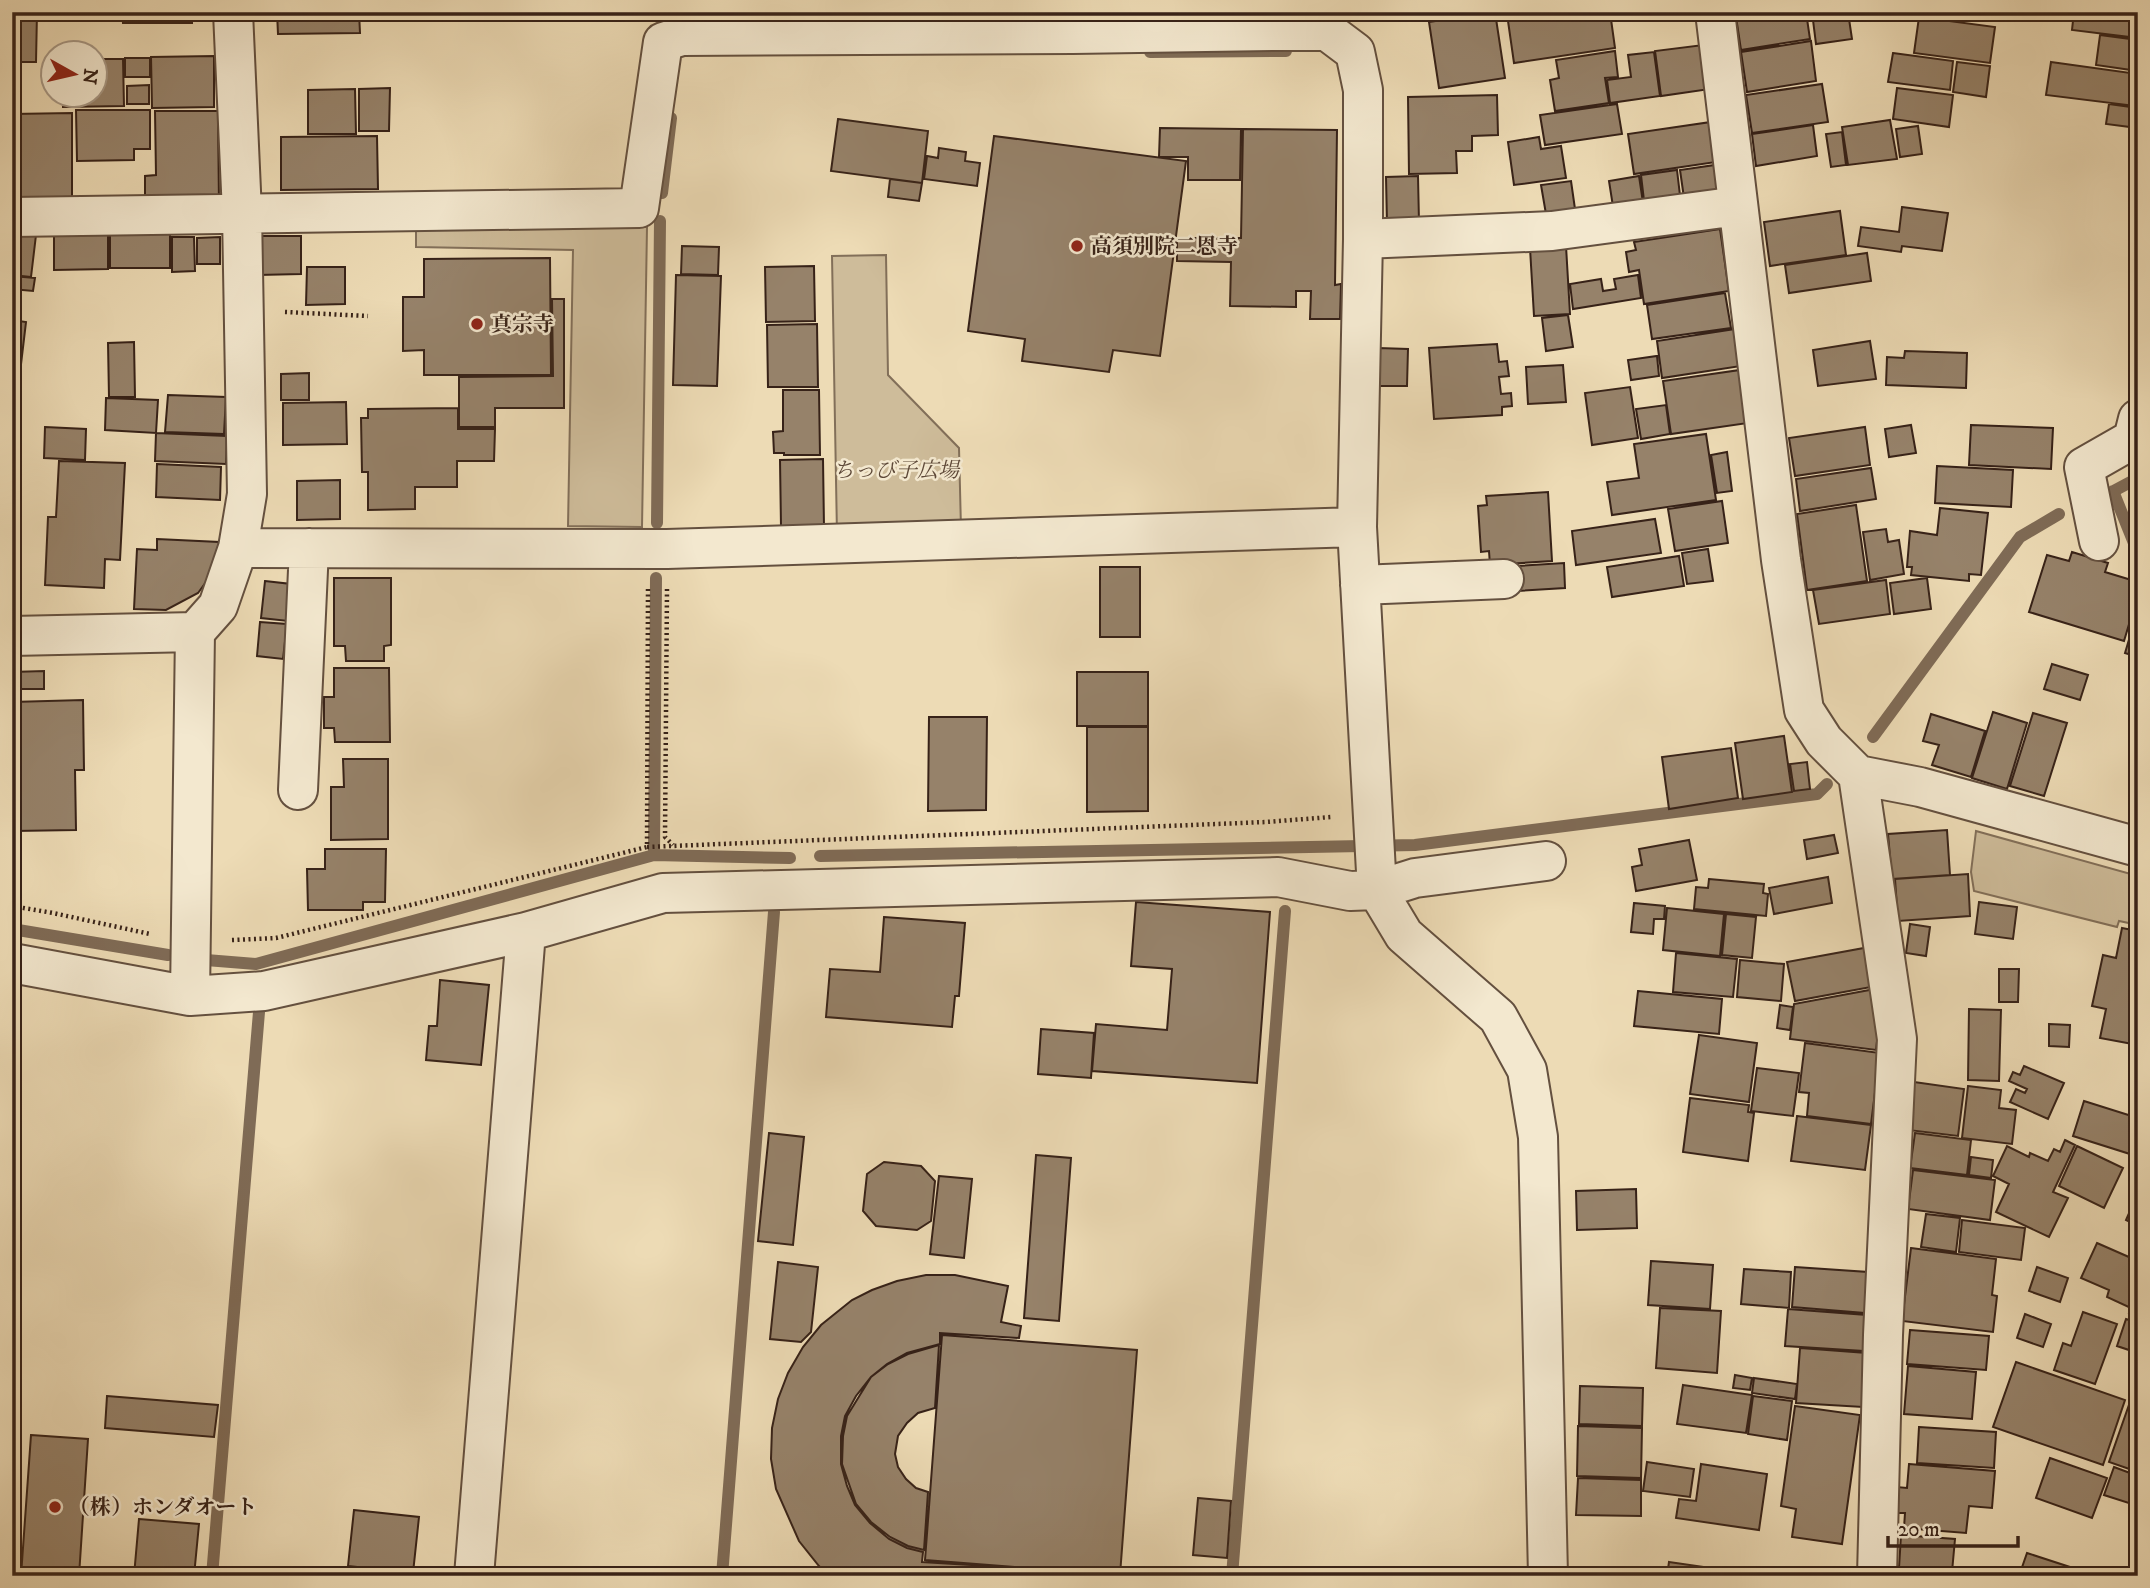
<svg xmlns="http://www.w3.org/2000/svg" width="2150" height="1588" viewBox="0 0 2150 1588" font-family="'IM FELL DW Pica','Noto Serif JP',serif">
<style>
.green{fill:#cebc9a;stroke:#826f59;stroke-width:2}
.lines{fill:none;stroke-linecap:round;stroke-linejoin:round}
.stream{stroke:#7f6b56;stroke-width:12}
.building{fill:#96826a;stroke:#372218;stroke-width:2}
.minor-casing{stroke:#64503f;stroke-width:42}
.path{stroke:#372218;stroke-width:4.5;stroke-dasharray:2 3.5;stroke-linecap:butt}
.minor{stroke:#f3e8cf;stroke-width:38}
.poi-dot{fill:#8f2418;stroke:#f3e8cf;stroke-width:2.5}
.labels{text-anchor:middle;stroke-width:5;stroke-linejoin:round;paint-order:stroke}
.poi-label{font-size:21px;font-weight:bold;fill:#372218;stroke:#f3e8cf;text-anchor:start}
.park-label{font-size:21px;font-style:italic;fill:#5d4838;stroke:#f3e8cf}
</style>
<rect width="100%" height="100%" fill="#eddbb5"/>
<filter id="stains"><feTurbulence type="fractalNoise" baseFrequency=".00286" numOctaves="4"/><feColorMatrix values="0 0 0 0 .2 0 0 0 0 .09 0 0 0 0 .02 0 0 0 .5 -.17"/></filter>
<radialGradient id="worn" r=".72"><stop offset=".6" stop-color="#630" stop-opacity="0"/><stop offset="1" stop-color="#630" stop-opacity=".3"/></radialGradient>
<path class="green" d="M416,223L647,227L642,527L568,526L573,250L416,247Z
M886,255L888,375L959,448L961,529L837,535L832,256Z
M1976,831L2138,876V925L2119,921L2117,927L1974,891L1971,872Z"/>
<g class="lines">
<path class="stream" d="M1150,52L1286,51
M662,193L671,118
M2113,491L2138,553
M2108,494L2138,478
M657,523L660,221
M1873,737L2020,537L2059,514
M654,855L656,578
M820,856L1415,845L1817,794L1827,784
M12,929L168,955
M206,960L256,964L654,855L790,858
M212,1576L259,1012
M722,1576L774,912
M1232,1576L1285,911"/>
</g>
<path class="building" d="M12,12H37L36,62H12Z
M122,12H192V23H123Z
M277,12H359L360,33L278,34Z
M400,12H455L456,16L400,17Z
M491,12H515V17H491Z
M695,12H738V25H695Z
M756,12H814V18H756Z
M1074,12H1204V15L1074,14Z
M1495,12L1505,78L1439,88L1429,22Z
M1569,12H1610L1615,48L1514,63L1508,21Z
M1768,12H1806L1810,39L1741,50L1736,17Z
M1812,12H1848L1852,39L1816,44Z
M2074,12H2138V38L2072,30Z
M1919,17L1995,27L1990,63L1914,53Z
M2100,35L2138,40V71L2096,65Z
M1811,41L1816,81L1747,92L1741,52Z
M1703,45L1710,89L1661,96L1655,51Z
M1615,51L1618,77L1605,78L1609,103L1555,111L1550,80L1559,78L1556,60Z
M1654,52L1660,96L1610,103L1607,80L1631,77L1628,55Z
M1893,53L1953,61L1950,90L1888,82Z
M214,56V107L152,108L151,57Z
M125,58H150V77H125Z
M94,59H123L124,106L63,107V94H94Z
M1957,62L1990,66L1986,97L1953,92Z
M2051,62L2138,74L2135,106L2046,95Z
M1822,84L1828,122L1752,133L1746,95Z
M149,85V104H127V86Z
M390,88L389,131H359V89Z
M1897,88L1953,95L1949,127L1893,119Z
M355,89L356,134H308V90Z
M1497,95L1498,135L1472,136V151H1456L1457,173L1409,174L1408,97Z
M1617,104L1622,134L1545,145L1540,115Z
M2109,104L2138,108V128L2106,124Z
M76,110H150V149H134V160L77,161Z
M155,111H218L219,206L145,207V176L156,175Z
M72,113V206H12V114Z
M838,119L928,131L922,183L831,171Z
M1890,120L1897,159L1848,165L1842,127Z
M1711,122L1716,162L1634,174L1628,134Z
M1813,125L1817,156L1756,166L1752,134Z
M1918,126L1922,154L1900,157L1896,129Z
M1160,128L1241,129L1240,180H1188V157H1159Z
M1243,129L1337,130L1335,285L1341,284L1340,319H1310L1311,291H1296V307L1230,306L1231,262L1177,261V238H1241Z
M1842,132L1846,165L1831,167L1826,134Z
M377,136L378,189L281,190V137Z
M994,136L1186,161L1160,356L1113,350L1109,372L1022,361L1025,339L968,331Z
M1539,137L1541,149L1561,146L1566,178L1514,185L1508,142Z
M939,148L966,152L965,161L980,163L977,186L924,179L927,156L938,158Z
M1715,165L1721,200L1685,205L1680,170Z
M1677,170L1681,204L1645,209L1641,175Z
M1418,176L1419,222L1387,223L1386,177Z
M1639,176L1644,209L1614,213L1609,181Z
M890,179L922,183L919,201L888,197Z
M1571,181L1576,216L1547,220L1541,185Z
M1902,207L1948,213L1942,251L1902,246L1901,252L1858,246L1861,227L1899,232Z
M1840,211L1846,255L1770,266L1764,222Z
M1720,229L1729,291L1644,304L1639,270L1629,272L1626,252L1636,250L1634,242Z
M170,230V268H110V231Z
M12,233L36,235L31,277L12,275Z
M108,233V269L54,270V234Z
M258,236H301V274L258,275Z
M172,237H194L195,271L172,272Z
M220,237V264H197V238Z
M682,246L719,247L718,275L681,274Z
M1566,246L1570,314L1534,316L1530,248Z
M1867,253L1871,281L1789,293L1785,265Z
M550,258L551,375H424V350L403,351V297H424V259Z
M814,266L815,321L766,322L765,267Z
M307,267H345V304L306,305Z
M676,275L721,276L717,386L673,385Z
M1638,275L1641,298L1573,309L1570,284L1601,279L1603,291L1616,289L1614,279Z
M12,276L35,278L33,291L12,289Z
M1725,293L1731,328L1652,339L1647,305Z
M552,299H564V408H495V427H459V377L553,376Z
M1568,315L1573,347L1546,351L1542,318Z
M12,320L26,322L17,398L12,397Z
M817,324L818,387H768L767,325Z
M1735,329L1741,366L1662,378L1657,341Z
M1870,341L1876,379L1818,386L1813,350Z
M134,342L135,397H109L108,343Z
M1497,344L1499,362L1507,361L1509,376L1499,377L1501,394L1511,393L1512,406L1502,407V415L1434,419L1429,348Z
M1378,348L1408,349L1407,386H1377Z
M1905,351L1967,353L1966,388L1886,385L1887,357L1904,358Z
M1657,356L1659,376L1631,380L1628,360Z
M1563,365L1566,402L1528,404L1526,367Z
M1740,370L1748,423L1671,434L1663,381Z
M309,373V400H281V374Z
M1630,387L1638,438L1592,445L1585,393Z
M783,390H819L820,455H784V453H774L773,432L783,431Z
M168,395L226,397L224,434L165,432Z
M106,398L158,400L156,433L105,430Z
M346,402L347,444L283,445V403Z
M1666,405L1670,434L1641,439L1636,409Z
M458,408V429H495L494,461H457V487H415V509L368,510V472H362L361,418H368V409Z
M1911,425L1916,453L1889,457L1885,429Z
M1971,425L2053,428L2051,469L1969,465Z
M45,427L86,429L85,460L44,458Z
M1865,427L1870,465L1795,476L1789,438Z
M156,433L227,436L226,464L155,461Z
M1706,434L1716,500L1612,515L1607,482L1639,478L1634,444Z
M1727,452L1732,491L1717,493L1711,455Z
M823,459L824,527H781L780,460Z
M59,461L125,463L120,560L105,559L104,588L45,585L48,517H56Z
M157,464L221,467L220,500L156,497Z
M1937,466L2013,470L2011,507L1935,503Z
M1871,468L1876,499L1800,511L1796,479Z
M340,480V519L297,520V481Z
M1548,492L1552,561L1490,565L1489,551L1481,552L1478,506L1487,505L1486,496Z
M1722,501L1728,543L1675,551L1668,509Z
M1856,505L1867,581L1807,590L1797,514Z
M1940,508L1988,513L1981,575L1969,574V581L1911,575L1912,567H1907L1910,531L1937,535Z
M12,517L19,518L18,573H12Z
M1655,519L1661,553L1576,565L1572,531Z
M1886,529L1888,542L1899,540L1904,574L1870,580L1863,532Z
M157,539L219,542L214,571L198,593L166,610L134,609L137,549L157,550Z
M1708,549L1713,581L1687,584L1682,553Z
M2072,552L2108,563L2105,572L2138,582V594L2124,641L2029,612L2047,555L2069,561Z
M1679,556L1684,586L1612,597L1607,567Z
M1564,563L1565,588L1518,591L1517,566Z
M1100,567H1140V637H1100Z
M12,575H18L17,609H12Z
M334,578H391V645L384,646V661H346L345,646H334Z
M1927,578L1931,609L1894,614L1890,583Z
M1886,580L1890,614L1819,624L1813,590Z
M265,581L291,584L288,621L261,618Z
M260,622L287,624L283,659L257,656Z
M2133,626L2138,628V657L2125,653Z
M2052,664L2088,675L2080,700L2044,689Z
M334,668H389L390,742H335L334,728H324V697H334Z
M44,671V689H12V672Z
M1077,672H1148V726H1077Z
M83,700L84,770H75L76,830L14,831L12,702Z
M1993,712L2027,723L2007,789L1972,778Z
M2033,713L2067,723L2044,796L2010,786Z
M1931,714L1985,731L1971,777L1932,765L1939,745L1923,741Z
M929,717H987L986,810L928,811Z
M1087,727H1148V811L1087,812Z
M1784,736L1792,792L1743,799L1735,743Z
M1731,748L1738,798L1669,809L1662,757Z
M343,759H388V839L331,840V787H344Z
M1807,762L1810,789L1794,791L1790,764Z
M1947,830L1950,875L1892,879L1888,834Z
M1834,835L1838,853L1807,859L1804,840Z
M1689,840L1697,880L1636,891L1632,867L1642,865L1639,849Z
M325,849H386L385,902H363V910H308L307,869H325Z
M1968,874L1970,916L1898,921L1895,879Z
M1828,877L1832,903L1774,914L1769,888Z
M1709,879L1764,884L1763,893L1768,894L1766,916L1694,909L1696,887L1708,888Z
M1136,902L1270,912L1257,1083L1092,1071L1096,1024L1167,1030L1172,969L1131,966Z
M1979,902L2017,907L2013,939L1975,934Z
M1634,903L1665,906L1664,919H1654L1653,934L1631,932Z
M1667,908L1724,914L1720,956L1663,950Z
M1726,914L1756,917L1752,958L1722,955Z
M884,917L965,923L959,996H955L952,1027L826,1017L830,969L880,972Z
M1910,924L1930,927L1926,956L1906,953Z
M2122,928L2138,931V1045L2100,1038L2106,1009L2092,1006L2103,955L2116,958Z
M1864,948L1871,987L1795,1001L1787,962Z
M1676,953L1737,959L1733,997L1673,992Z
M1740,960L1784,964L1781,1001L1737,997Z
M1999,969H2019L2018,1002H1999Z
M440,980L489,985L481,1065L426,1060L429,1026H437Z
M1875,989L1880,1015L1876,1050L1790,1039L1794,1004Z
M1638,991L1722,999L1719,1034L1634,1026Z
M1780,1005L1793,1007L1790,1030L1777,1028Z
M1969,1009L2001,1010L1999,1081L1968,1080Z
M2049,1024L2070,1025L2069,1047L2049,1046Z
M1041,1029L1094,1033L1091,1078L1038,1074Z
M1699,1035L1757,1043L1749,1102L1690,1094Z
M1805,1043L1880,1053L1871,1124L1807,1116L1809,1093L1799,1092Z
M2024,1066L2064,1083L2048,1119L2010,1102L2016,1089L2025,1093L2027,1089L2009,1081L2013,1072L2020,1075Z
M1757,1068L1799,1073L1793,1116L1751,1111Z
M1914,1082L1964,1089L1958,1136L1908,1130Z
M1968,1086L2001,1090L1999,1108L2016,1110L2012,1144L1962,1138Z
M1690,1098L1749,1105L1748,1112L1754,1113L1748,1161L1683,1152Z
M2084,1101L2138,1118V1166L2130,1164L2133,1155L2073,1136Z
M1797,1116L1871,1125L1865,1170L1791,1161Z
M769,1133L804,1137L793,1245L758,1241Z
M1915,1133L1971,1140L1967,1175L1910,1168Z
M2065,1140L2075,1145L2053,1192L2068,1198L2049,1237L1996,1212L2009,1184L1993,1176L2007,1146L2029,1157L2030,1153L2048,1161L2054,1149L2060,1152Z
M2077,1146L2123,1168L2104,1208L2059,1186Z
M1036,1155L1071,1158L1059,1321L1024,1318Z
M1971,1157L1993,1160L1991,1178L1969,1175Z
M884,1162L921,1166L935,1181L931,1221L917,1230L876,1226L863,1211L867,1174Z
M1913,1170L1995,1180L1990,1220L1908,1209Z
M939,1176L972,1179L964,1258L930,1254Z
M1636,1189L1637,1228L1577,1230L1576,1191Z
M2138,1193V1226L2126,1220Z
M1926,1214L1960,1218L1956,1252L1921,1247Z
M1962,1220L2025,1228L2021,1260L1959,1252Z
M2097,1243L2138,1261V1317L2129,1313L2131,1308L2107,1297L2109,1290L2081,1278Z
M1911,1248L1996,1259L1992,1295L1997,1296L1993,1332L1902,1321Z
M1651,1261L1713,1265L1710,1309L1648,1305Z
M778,1262L818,1267L811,1332L801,1342L770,1339Z
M1795,1267L1868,1272L1865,1313L1792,1307Z
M2037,1267L2068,1278L2060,1302L2029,1291Z
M1744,1269L1791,1272L1789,1308L1741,1304Z
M926,1275H955L1008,1286L1001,1322L1021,1326L1019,1338L940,1333V1344L907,1353L887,1364L871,1377L856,1396L845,1416L841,1436V1464L847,1486L855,1505L870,1523L889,1539L907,1548L923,1552L922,1562L1021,1568L1020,1576H829L819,1566L799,1541L776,1489L771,1459L772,1428L778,1399L788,1373L803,1347L821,1325L852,1300L872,1290L897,1281Z
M1660,1308L1721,1311L1717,1373L1656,1368Z
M1788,1309L1867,1315L1864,1351L1785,1346Z
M2083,1312L2117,1324L2095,1384L2054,1370L2063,1343L2071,1346Z
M2025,1314L2051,1324L2043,1347L2017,1338Z
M2126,1319L2138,1323V1353L2117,1346Z
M1910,1330L1989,1336L1986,1370L1907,1364Z
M942,1335L1137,1350L1120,1575L925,1560Z
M939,1345L935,1408L918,1413L907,1423L898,1436L895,1454L898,1467L906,1479L916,1488L928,1492L924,1550L908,1546L890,1537L871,1522L856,1504L842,1464L843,1436L847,1416L871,1377L888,1364L908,1354Z
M1800,1348L1867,1353L1863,1407L1796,1403Z
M2016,1362L2125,1400L2103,1465L1993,1427Z
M1908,1366L1976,1372L1972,1419L1904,1414Z
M1735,1375L1752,1378L1750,1390L1733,1388Z
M1754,1378L1797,1384L1795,1399L1752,1393Z
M1683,1385L1752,1395L1746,1433L1677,1424Z
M1580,1386L1643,1388L1642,1426L1579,1424Z
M107,1396L218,1405L214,1437L105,1428Z
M1753,1396L1792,1401L1787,1440L1748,1434Z
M2131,1399L2138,1402V1472L2109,1462Z
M1795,1406L1860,1415L1842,1544L1792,1537L1796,1509L1781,1506Z
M1578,1426L1642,1428L1641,1478L1577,1476Z
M1919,1427L1996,1432L1994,1468L1917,1463Z
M31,1435L88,1439L79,1576H21Z
M2050,1458L2107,1478L2092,1518L2036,1498Z
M1647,1462L1694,1469L1690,1497L1643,1491Z
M1701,1464L1767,1474L1759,1530L1676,1518L1679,1499L1696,1501Z
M1909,1464L1995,1471L1992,1508L1969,1506L1966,1533L1904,1528L1905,1513H1896L1897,1487L1907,1488Z
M2114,1467L2138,1476V1506L2104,1495Z
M1578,1478L1641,1480V1516L1576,1515Z
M1198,1498L1231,1501L1227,1558L1193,1555Z
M354,1510L419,1517L413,1573L348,1566Z
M139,1519L199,1524L194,1576H134Z
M1901,1535L1955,1539L1952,1572L1976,1574V1576H1906V1569L1899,1568Z
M2027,1553L2073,1568L2071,1576H2019Z
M1669,1562L1739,1572V1576H1667Z
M1022,1569L1114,1576H1021Z"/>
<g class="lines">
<g class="minor-casing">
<path id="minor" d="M1273,12V31H1327L1355,52L1363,90V239L1357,527L1377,890L1404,935L1498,1017L1527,1070L1538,1137L1548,1576
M1715,12L1781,560L1804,710L1824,741L1858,775L1920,787L2138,847
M12,217L639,208L663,42L682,36L1073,34L1273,31
M1363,239L1552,231L1738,206
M2099,541L2084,467L2133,439L2138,419
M238,548L667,549L1357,527
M1360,585L1504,579
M12,636L195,632L218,606L238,548L247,494L242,213L233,12
M1858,775L1897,1039L1883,1335L1877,1576
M298,790L309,548
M12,963L190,996L264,991L526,932
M190,996L195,632
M474,1576L526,932L663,893L1278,877L1350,891L1377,890L1415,878L1546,861"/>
</g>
<path class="path" d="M285,312L368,316
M667,589L665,837L673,845
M647,847L1266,822L1331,817
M12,906L53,913L150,934
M232,940L276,938L647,847L648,588"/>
<use href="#minor" class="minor"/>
</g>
<g class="poi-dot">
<circle cx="1077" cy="246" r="7"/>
<circle cx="477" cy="324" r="7"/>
<circle cx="55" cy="1507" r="7"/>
</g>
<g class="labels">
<g class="poi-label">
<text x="1091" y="253">高須別院二恩寺</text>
<text x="491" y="331">真宗寺</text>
<text x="69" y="1514">（株）ホンダオート</text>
</g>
<g class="park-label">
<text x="896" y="477">ちっび子広場</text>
</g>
</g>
<rect width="2150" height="1588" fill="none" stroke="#eddbb5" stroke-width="42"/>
<rect x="14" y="14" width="2122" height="1560" fill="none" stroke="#372218" stroke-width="3.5"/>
<rect x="21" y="21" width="2108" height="1546" fill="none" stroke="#372218" stroke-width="2"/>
<g transform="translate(74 74) rotate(98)"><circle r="33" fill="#f3e8cf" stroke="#a89986" stroke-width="2"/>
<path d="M0-5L12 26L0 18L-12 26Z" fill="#8f2418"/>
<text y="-10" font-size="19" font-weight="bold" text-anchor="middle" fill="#372218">N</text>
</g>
<path d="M1888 1536v10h130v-10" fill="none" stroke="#372218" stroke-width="3.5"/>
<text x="1898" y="1536" font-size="21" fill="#372218" stroke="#f3e8cf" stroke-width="5" paint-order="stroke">20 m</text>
<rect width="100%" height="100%" filter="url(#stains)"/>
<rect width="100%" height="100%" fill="url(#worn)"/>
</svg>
